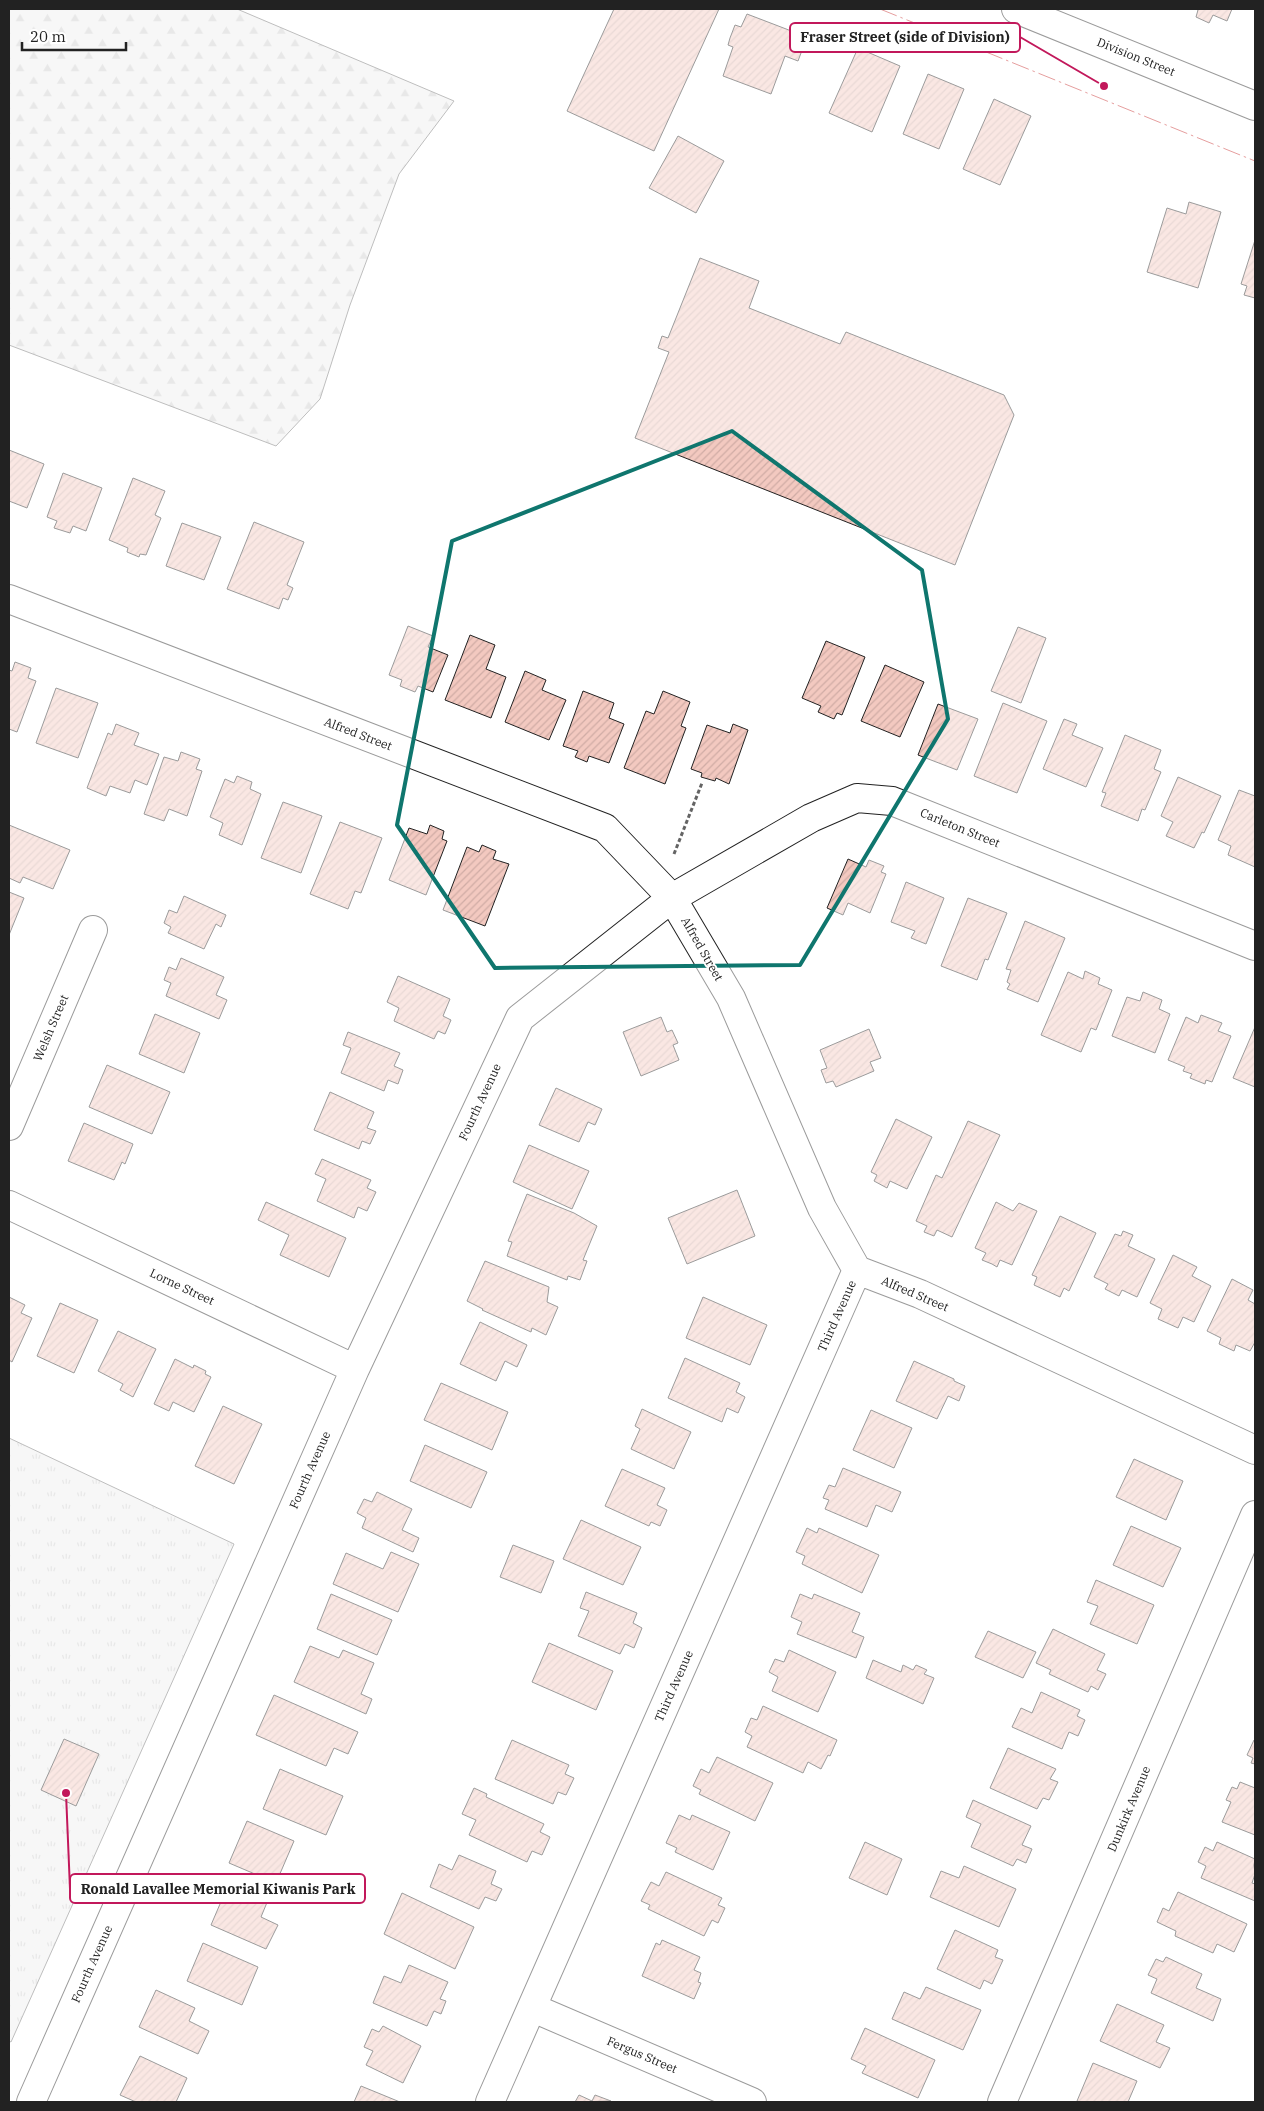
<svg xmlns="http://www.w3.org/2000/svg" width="1264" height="2111" viewBox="0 0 1264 2111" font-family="'IBM Plex Serif',serif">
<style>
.forest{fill:url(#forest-firs);stroke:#6f6f6f}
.park{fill:url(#park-tufts);stroke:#6f6f6f}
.building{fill:url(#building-hatch);stroke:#222}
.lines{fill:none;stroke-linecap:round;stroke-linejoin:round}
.minor-casing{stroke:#222;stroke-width:30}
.secondary-casing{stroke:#222;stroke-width:30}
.path{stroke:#646464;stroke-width:3;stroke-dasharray:4 2.5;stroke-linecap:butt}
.minor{stroke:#fff;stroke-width:28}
.secondary{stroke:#fff;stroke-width:28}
.power{stroke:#c62828;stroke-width:1;stroke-dasharray:18 4 2.5 4;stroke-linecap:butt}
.marked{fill:none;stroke:#0f766e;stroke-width:4;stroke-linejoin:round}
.labels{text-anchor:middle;stroke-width:4;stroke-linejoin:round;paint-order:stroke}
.street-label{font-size:12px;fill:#222;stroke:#fff}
.leader{fill:none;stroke:#c2185b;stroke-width:2}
.callout-dot{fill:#c2185b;stroke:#fff;stroke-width:2}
.callout{fill:#fff;stroke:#c2185b;stroke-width:2}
.callout-label{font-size:14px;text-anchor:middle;font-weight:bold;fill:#222}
</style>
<defs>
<pattern id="forest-firs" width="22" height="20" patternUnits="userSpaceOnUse" patternTransform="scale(1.25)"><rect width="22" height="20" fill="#eee"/><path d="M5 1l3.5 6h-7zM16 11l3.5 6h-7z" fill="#ccc"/></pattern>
<pattern id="park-tufts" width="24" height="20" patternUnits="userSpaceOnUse" patternTransform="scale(1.25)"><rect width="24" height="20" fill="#eee"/><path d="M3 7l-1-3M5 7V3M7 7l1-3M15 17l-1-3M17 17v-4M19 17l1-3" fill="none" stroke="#ccc"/></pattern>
<pattern id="building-hatch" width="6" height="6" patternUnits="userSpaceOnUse" patternTransform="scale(1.25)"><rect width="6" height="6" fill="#f3c9c0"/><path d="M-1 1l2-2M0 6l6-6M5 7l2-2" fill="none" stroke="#d0aca5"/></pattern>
</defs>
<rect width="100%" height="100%" fill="#fff"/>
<path class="forest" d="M9,9H237L454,101L399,174L350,305L320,399L276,446L9,345Z"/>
<path class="park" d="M9,1438L234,1544L11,2042L9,2041Z"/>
<path class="building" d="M614,9H719L654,151L567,111Z
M1196,9H1232L1227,21L1213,15L1209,23L1196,17L1198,10Z
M747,14L807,37L798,61L785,56L771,94L723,76L733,47L728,45L730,38L735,25L741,27Z
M858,48L900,66L872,132L829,113Z
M928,74L964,89L939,149L903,134Z
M994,99L1031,116L1000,185L963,169Z
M678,136L724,161L696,213L649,188Z
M1189,202L1221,212L1198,288L1147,272L1167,208L1186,214Z
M1255,240V298L1244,295L1247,286L1241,284Z
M700,258L759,281L749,308L840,344L846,332L1004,395L1014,415L955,565L635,438L669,352L658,348L662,336L668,338Z
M9,450L44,464L27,508L9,501Z
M63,473L102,488L86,531L73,526L70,533L54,528L57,521L47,517Z
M133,478L165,491L155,515L161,518L146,555L140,554L139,557L127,552L128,548L109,540Z
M254,522L304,542L287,585L293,588L288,600L283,598L279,609L227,589Z
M182,523L221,537L204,580L166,566Z
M408,626L433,636L428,647L448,655L433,692L418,686L415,692L400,686L402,680L389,675Z
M1018,627L1046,638L1021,703L991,691Z
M470,635L495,645L486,669L506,677L491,718L445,700Z
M826,641L865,657L842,715L837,713L834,719L818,712L821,706L802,698Z
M15,662L31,668L28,678L36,681L17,732L9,729V670L12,671Z
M885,665L924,682L900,737L861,721Z
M525,671L546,680L542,690L566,700L549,740L505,722Z
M56,688L98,703L78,758L36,743Z
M583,691L614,703L609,718L624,724L609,763L589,756L587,762L575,757L578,751L563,746Z
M663,691L690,702L681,726L686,728L665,784L624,768L646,711L654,714Z
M1003,703L1047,721L1017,793L974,776Z
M938,704L978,719L957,770L918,755Z
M1064,719L1077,724L1072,735L1103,748L1086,787L1043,769Z
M116,724L139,733L134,745L159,754L147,785L135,780L130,793L110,786L106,796L87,788L108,733L112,735Z
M733,724L748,730L729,784L716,778L715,781L701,777L702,773L691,769L707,725L730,733Z
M1125,735L1161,750L1154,769L1161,772L1145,810L1142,809L1138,821L1101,806L1106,793L1102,792Z
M181,752L200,759L196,769L202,771L187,816L169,809L164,821L144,814L164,757L178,761Z
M237,776L252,782L250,789L261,794L242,845L219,835L223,823L210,817L225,779L234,783Z
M1178,777L1221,796L1204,833L1202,832L1194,848L1166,836L1173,822L1161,816Z
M1239,790L1255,796V867L1228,855L1231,846L1218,840Z
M283,802L322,816L301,873L261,858Z
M340,822L382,838L361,893L355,891L348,909L310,894Z
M9,825L70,850L53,889L23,877L20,883L9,878Z
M430,825L444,831L442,839L447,841L426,895L389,880L409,828L427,834Z
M482,845L496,851L493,859L509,864L485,926L443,910L467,847L479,852Z
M848,859L866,867L869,860L884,866L881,872L886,874L870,913L848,903L843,915L827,908Z
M906,882L944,898L926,944L911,938L915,931L891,922Z
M9,892L24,898L9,935Z
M184,896L226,915L221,927L216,924L204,949L168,933L171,927L164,923L169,910L177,913Z
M968,898L1007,913L988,960L985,959L977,980L941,966Z
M1025,921L1065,938L1038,1002L1007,989L1010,984L1007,982L1011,970L1006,969Z
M181,958L224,977L216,995L227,1000L219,1019L166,996L171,983L164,980L169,967L176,970Z
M1085,971L1100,978L1098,984L1112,990L1096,1030L1091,1028L1081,1052L1041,1035L1068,972L1083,979Z
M398,976L450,999L443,1016L451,1020L445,1034L438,1031L434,1039L394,1021L399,1008L387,1002Z
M1143,992L1162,1000L1159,1009L1170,1014L1155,1053L1112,1036L1127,997L1140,1001Z
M155,1014L200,1033L184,1073L139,1054Z
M1201,1015L1222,1023L1218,1031L1231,1036L1212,1082L1206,1080L1205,1084L1190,1078L1192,1074L1183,1071L1185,1067L1168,1060L1186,1017L1198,1023Z
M661,1017L667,1032L672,1030L678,1043L673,1045L679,1060L641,1076L623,1032Z
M1255,1027V1087L1233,1078Z
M869,1029L881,1058L870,1062L874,1071L836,1087L833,1081L826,1083L821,1070L827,1068L820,1050Z
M348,1032L400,1053L394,1066L403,1070L398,1084L388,1080L384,1091L341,1073L351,1048L343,1045Z
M107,1065L170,1092L152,1134L89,1107Z
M556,1088L602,1109L595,1125L588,1122L579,1142L539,1125Z
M330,1092L374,1112L367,1128L376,1131L370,1144L362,1141L359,1149L314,1130Z
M896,1119L932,1137L907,1189L890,1181L887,1188L874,1181L877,1175L871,1172Z
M968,1121L1000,1135L952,1237L937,1230L934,1236L924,1232L927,1226L916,1221L936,1175L942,1178Z
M84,1123L133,1144L125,1164L122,1162L114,1180L68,1161Z
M529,1145L589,1171L572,1209L513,1182Z
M322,1159L371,1180L367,1188L376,1192L367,1211L358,1207L354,1218L317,1201L326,1179L315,1174Z
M737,1190L755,1236L687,1264L668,1218Z
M527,1194L574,1213L597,1226L583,1260L587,1261L580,1280L568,1276L567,1280L507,1256L512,1242L508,1241Z
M266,1202L346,1238L329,1277L280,1255L289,1235L258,1220Z
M996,1202L1013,1211L1019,1203L1037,1211L1012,1265L1000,1260L997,1267L992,1264L982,1260L986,1253L975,1248Z
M1060,1216L1096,1233L1069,1291L1064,1288L1060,1297L1034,1285L1037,1277L1032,1275Z
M1123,1231L1133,1235L1128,1246L1155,1259L1137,1297L1122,1290L1119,1296L1105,1289L1108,1284L1094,1277L1115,1234L1121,1236Z
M1173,1255L1197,1267L1192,1276L1211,1286L1194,1322L1183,1317L1178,1328L1158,1319L1162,1309L1150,1303Z
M485,1261L549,1287L547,1302L558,1307L546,1335L532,1328L531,1332L482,1310L483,1309L467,1301Z
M1232,1279L1253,1290L1248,1300L1255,1304V1342L1250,1351L1236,1345L1234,1351L1219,1344L1221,1338L1207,1331Z
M9,1297L25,1305L21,1313L32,1318L12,1362L9,1360Z
M703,1297L767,1325L750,1365L686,1338Z
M60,1303L98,1320L74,1373L37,1356Z
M480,1322L527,1345L517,1367L505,1361L496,1381L460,1364Z
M118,1331L156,1349L133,1397L120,1390L123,1384L98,1371Z
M685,1358L740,1383L736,1392L745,1397L738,1413L727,1408L722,1422L668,1398Z
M175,1359L193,1368L194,1365L206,1371L205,1374L211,1377L194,1412L173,1402L169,1411L154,1404Z
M914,1361L954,1379V1381L965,1386L959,1401L948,1396L937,1419L896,1401Z
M441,1383L508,1412L492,1450L424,1420Z
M223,1406L262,1424L234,1484L195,1466Z
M642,1409L691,1432L674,1469L631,1449L640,1429L635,1426Z
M871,1410L912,1428L894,1468L853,1450Z
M425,1445L487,1472L471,1508L410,1481Z
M1134,1459L1183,1481L1166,1520L1116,1497Z
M843,1468L901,1492L892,1512L876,1505L867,1527L825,1509L829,1500L823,1498L829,1485L835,1487Z
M622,1469L665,1488L657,1505L667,1510L660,1526L651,1522L649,1526L605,1506Z
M377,1492L412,1509L402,1530L419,1538L413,1552L362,1528L366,1518L357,1513L364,1499L372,1502Z
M581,1520L641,1547L623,1585L563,1559Z
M1131,1526L1181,1548L1163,1587L1113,1565Z
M807,1528L817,1533L819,1528L879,1555L862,1593L802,1564L805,1556L796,1552Z
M513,1545L554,1561L541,1593L500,1577Z
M391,1552L419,1564L398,1612L333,1584L346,1553L383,1569Z
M1096,1580L1154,1605L1137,1644L1090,1624L1098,1606L1087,1602Z
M586,1592L637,1613L633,1623L642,1628L634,1648L625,1644L620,1654L578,1636L589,1611L580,1608Z
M331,1594L392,1620L377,1655L317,1629Z
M800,1594L812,1599L814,1594L860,1613L852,1632L864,1637L856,1658L797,1634L802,1622L791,1617Z
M1053,1629L1105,1654L1097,1670L1106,1674L1098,1690L1091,1686L1088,1692L1049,1674L1051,1670L1036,1663Z
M988,1631L1036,1652L1023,1678L975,1657Z
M549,1643L613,1671L596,1710L532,1682Z
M310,1646L339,1658L343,1650L374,1663L361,1694L372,1699L366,1714L294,1682Z
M789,1650L836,1672L818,1712L772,1691L778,1677L769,1672L775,1659L784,1662Z
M873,1660L901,1672L903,1665L913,1670L916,1665L927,1670L924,1674L934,1678L923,1704L866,1678Z
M1041,1692L1080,1710L1077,1716L1085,1720L1078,1736L1069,1732L1062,1749L1012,1727L1021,1708L1032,1713Z
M274,1695L358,1732L348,1754L334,1748L326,1766L256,1735Z
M763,1706L837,1740L830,1756L828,1755L821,1769L808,1762L803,1773L747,1747L752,1736L745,1732L751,1718L757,1720Z
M64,1739L99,1754L76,1806L41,1790Z
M512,1740L569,1765L565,1774L574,1778L566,1795L558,1792L553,1804L495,1779Z
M1254,1740H1255V1764L1251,1763L1253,1758L1247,1755Z
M1008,1748L1056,1769L1050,1779L1058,1782L1049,1800L1043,1798L1037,1809L990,1788Z
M717,1757L773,1783L755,1821L699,1794L701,1790L693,1786L701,1769L709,1773Z
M280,1769L343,1796L326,1835L263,1809Z
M1240,1782L1255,1788V1835L1222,1822L1231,1802L1226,1800L1232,1787L1237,1789Z
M474,1788L487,1794L486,1797L544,1824L540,1832L550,1837L542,1855L532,1851L527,1862L469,1835L476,1820L462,1814Z
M973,1800L1031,1826L1022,1845L1032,1849L1026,1863L1017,1859L1013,1866L971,1847L981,1824L966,1817Z
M679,1815L690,1820L692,1815L730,1832L713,1870L675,1852L677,1848L666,1843Z
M247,1821L294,1841L276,1883L229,1863Z
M865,1842L902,1859L887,1895L849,1878Z
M1217,1842L1255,1859L1254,1865L1255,1874L1252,1883L1255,1884V1901L1201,1878L1206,1866L1198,1862L1205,1847L1213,1851Z
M459,1855L496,1871L491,1884L502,1889L496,1901L485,1897L479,1909L430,1887L439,1864L452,1870Z
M964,1866L1016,1889L999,1927L930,1897L941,1871L959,1878Z
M666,1872L722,1898L718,1905L725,1908L718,1923L712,1920L704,1936L648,1909L650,1905L641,1901L651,1882L659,1886Z
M229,1883L268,1900L261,1917L278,1925L266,1949L211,1925Z
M1178,1892L1247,1924L1234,1952L1217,1944L1213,1953L1175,1936L1176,1931L1157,1922L1163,1908L1169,1911Z
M402,1893L474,1927L455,1969L384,1934Z
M955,1930L998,1950L995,1957L1003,1960L992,1984L984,1980L980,1989L937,1969Z
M662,1940L700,1957L694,1970L701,1973L698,1982L701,1983L694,1999L642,1976L656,1943L660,1945Z
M203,1943L258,1967L242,2005L187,1981Z
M1166,1957L1202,1974L1196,1988L1221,1999L1213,2021L1151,1993L1157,1979L1148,1975L1156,1959L1163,1962Z
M409,1965L448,1982L440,1999L446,2001L441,2014L434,2011L427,2026L373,2003L384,1976L401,1983Z
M926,1987L981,2010L963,2050L892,2019L904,1992L920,1999Z
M156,1990L195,2008L189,2021L209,2031L198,2054L139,2027Z
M1117,2004L1164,2025L1156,2042L1170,2048L1160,2068L1100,2041Z
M383,2026L421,2046L403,2083L366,2065L373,2051L364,2047L372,2029L379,2032Z
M865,2028L935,2060L918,2098L862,2073L866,2066L851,2059Z
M140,2056L187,2078L176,2102H136L120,2095Z
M1093,2063L1137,2081L1128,2102H1081L1077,2101Z
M361,2086L400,2102H354Z
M579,2095L592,2101L595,2095L611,2101L575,2102Z"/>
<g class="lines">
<g class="minor-casing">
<path id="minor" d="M9,599L605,828L672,898L731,998L822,1208L857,1270L920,1294L1255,1450
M9,1126L93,930
M9,1205L355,1369
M533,2008L752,2102
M31,2102L355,1369L520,1018L672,898L811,818L857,798L892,801L1255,946
M490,2102L857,1270
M1002,2102L1255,1515"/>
</g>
<g class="secondary-casing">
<path id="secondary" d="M1016,9L1255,106"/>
</g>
<path class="path" d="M674,854L702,783"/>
<use href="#minor" class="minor"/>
<use href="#secondary" class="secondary"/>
<path class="power" d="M880,9L1255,161"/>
</g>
<path d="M0 0H1264V2111H0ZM732,431L922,570L948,719L800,965L495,968L397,825L452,541Z" fill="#fff" fill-opacity=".55" fill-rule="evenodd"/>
<path class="marked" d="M732,431L922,570L948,719L800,965L495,968L397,825L452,541Z"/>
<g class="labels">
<g class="street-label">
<text transform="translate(1136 57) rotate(22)" y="4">Division Street</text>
<text transform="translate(358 734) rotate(21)" y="4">Alfred Street</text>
<text transform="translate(960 828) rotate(22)" y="4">Carleton Street</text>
<text transform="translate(702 949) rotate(60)" y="4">Alfred Street</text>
<text transform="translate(51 1028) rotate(-67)" y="4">Welsh Street</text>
<text transform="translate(480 1102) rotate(-65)" y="4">Fourth Avenue</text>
<text transform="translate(182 1287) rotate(25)" y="4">Lorne Street</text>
<text transform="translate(915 1294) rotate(23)" y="4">Alfred Street</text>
<text transform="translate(837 1316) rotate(-66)" y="4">Third Avenue</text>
<text transform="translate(310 1470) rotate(-66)" y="4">Fourth Avenue</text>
<text transform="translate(674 1686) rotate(-66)" y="4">Third Avenue</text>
<text transform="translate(1129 1809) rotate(-67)" y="4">Dunkirk Avenue</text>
<text transform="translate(92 1964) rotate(-66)" y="4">Fourth Avenue</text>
<text transform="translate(642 2055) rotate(23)" y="4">Fergus Street</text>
</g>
</g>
<path class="leader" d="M1104 86L1020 37M66 1793L70 1889"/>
<g class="callout-dot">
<circle cx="1104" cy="86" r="5"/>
<circle cx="66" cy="1793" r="5"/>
</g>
<g class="callout">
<rect x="790" y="23" width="230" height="29" rx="5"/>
<rect x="70" y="1874" width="295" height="29" rx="5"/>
</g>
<g class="callout-label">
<text x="905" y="42">Fraser Street (side of Division)</text>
<text x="218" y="1894">Ronald Lavallee Memorial Kiwanis Park</text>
</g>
<rect width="1264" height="2111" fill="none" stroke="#222222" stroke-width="20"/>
<path d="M22 42v8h104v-8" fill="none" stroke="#222222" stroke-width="2.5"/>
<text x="30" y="42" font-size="15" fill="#222222" stroke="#ffffff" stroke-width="4" paint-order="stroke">20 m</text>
</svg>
